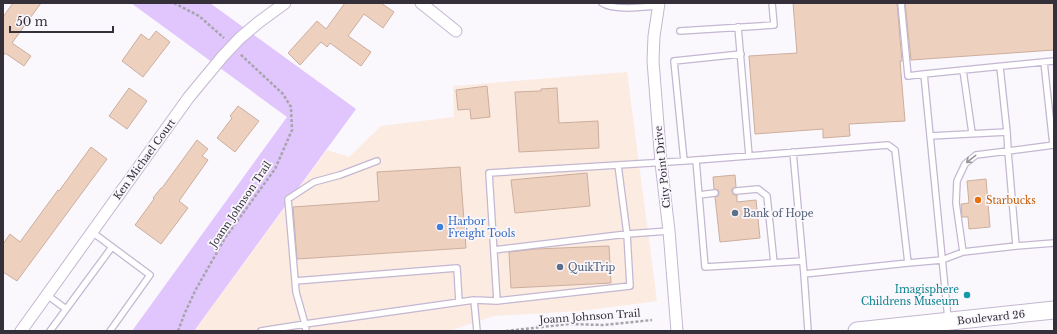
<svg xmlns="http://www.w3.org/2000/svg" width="1057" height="334" viewBox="0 0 1057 334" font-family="'Libre Baskerville',serif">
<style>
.commercial{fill:#fcebe0}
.park{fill:#e1c6fd}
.building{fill:#eed0bf;stroke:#ccae9e}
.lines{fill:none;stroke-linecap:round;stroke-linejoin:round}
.service-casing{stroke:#c4b7d2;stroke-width:8}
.minor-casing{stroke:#c4b7d2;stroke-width:13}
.primary-casing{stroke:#c4b7d2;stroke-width:19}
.path{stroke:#a7a4ab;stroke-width:2.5;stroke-dasharray:3 2;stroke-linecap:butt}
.service{stroke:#fff;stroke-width:5.5}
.minor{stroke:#fff;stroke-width:11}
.primary{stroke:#fff;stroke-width:17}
.oneway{stroke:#9a979c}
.food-dot{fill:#e8710a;stroke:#faf7fd;stroke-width:1.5}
.service-dot{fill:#5c6f8a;stroke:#faf7fd;stroke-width:1.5}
.shop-dot{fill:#3f7fe0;stroke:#faf7fd;stroke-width:1.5}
.culture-dot{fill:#0f9aa8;stroke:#faf7fd;stroke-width:1.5}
.labels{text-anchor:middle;stroke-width:3.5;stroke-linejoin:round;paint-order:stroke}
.street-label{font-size:10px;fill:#342f39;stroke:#faf7fd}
.food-label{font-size:10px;fill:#c56008;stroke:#faf7fd;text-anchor:start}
.service-label{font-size:10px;fill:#4e5e75;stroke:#faf7fd;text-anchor:start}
.shop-label{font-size:10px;fill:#366cbe;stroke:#faf7fd;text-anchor:start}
.culture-label{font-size:10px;fill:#0d838f;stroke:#faf7fd;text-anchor:end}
</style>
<rect width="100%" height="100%" fill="#faf7fd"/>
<path class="commercial" d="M627,72L657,301L581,311L494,316L449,331H194L327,150L349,157L381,126L454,117L453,86Z"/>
<path class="park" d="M131,3H210L356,109L194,331H132L287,117Z"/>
<path class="building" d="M13,3H41L12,43L31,56L24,66L5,53L3,56V17Z
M345,3H381L394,12L383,28L364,14L348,36L371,52L361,66L330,43L327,47L321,42L300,65L288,53L317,21L326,29Z
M793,3H897L902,61H900L905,121L849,124L850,136L823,138V129L755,134L749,56L797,53Z
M905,3H1054V50L911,60Z
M156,31L170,42L143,77L122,61L141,34L149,40Z
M487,86L490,117L471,119L470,109L458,110L456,90Z
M129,88L147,101L127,129L109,116Z
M557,88L559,123L598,121L599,148L519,152L515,92L541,91V89Z
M238,106L259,121L235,152L217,138L232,118L230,116Z
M197,140L208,149L202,156L208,160L179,201L188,208L161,244L135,225L154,199L153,198L161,188H162Z
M91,147L107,159L17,281L3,272V244L10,234L20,242L58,190L59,191Z
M460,167L466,248L297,259L293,207L379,201L377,172Z
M587,173L590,206L515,213L511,180Z
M735,175L736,187L732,189V192L734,195H737V202L756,200L760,238L720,242L715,197L718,196L719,193L718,190L714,189L713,177Z
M986,179L990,227L969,229L968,217H962L961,204L969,203L967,181Z
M609,246L611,283L511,288L509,252L536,249Z"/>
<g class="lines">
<g class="service-casing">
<path id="service" d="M602,3C614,11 643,7 658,6
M901,3L908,76L924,74
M738,27L749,156
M680,31L774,25L772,3
M1044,62L1053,145
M1000,67L1007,132
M963,70L972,133
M930,136L1007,132L1008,151L976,155L965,164L957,181L956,203L963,252
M793,152L804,274
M696,160L705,267L803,261
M684,161L674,61L741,54
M618,165L684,161L888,145L895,150L908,263L804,274L808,331
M736,191L758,189L767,196L774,263
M699,195L715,193
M92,232L150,275L110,331
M1016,246L1054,243
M494,250L627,234L618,165L489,173L497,301
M908,263L942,260L963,252L1016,246L1008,151L1054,145
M295,281L457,268L459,302
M47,295L66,309
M948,319L924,74L1054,61
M50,331L112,247
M261,331L305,324L296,292L288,199L314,182L340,175L377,161
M306,331L305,324L474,300
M477,331L474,300L497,301L630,286L627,234L669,231"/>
</g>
<g class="minor-casing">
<path id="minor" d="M421,3L456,31
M659,3L654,36L653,61L661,163L669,231L677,331
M21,331L189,97L223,56L240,38L259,22L285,3"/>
</g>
<g class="primary-casing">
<path id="primary" d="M857,331L1054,310"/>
</g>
<path class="path" d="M174,3L199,16L224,38
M178,331L184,315L195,291L225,238L275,169L292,130L291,107L283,94L240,54
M506,331L569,324L603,325L652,320"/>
<use href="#service" class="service"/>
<use href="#minor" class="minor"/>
<use href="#primary" class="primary"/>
</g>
<defs><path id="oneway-shaft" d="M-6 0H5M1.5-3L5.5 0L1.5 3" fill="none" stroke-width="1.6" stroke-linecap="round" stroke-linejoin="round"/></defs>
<use class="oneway" href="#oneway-shaft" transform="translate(971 159) rotate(142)"/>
<circle class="food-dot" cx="978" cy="200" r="4"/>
<g class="service-dot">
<circle cx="735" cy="213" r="4"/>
<circle cx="560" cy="267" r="4"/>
</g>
<circle class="shop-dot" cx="440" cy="227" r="4"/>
<circle class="culture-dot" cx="967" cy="295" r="4"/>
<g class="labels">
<g class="street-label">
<text transform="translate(144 159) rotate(-54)" y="4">Ken Michael Court</text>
<text transform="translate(662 167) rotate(-96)" y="4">City Point Drive</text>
<text transform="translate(240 204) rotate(-56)" y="4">Joann Johnson Trail</text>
<text transform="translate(590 316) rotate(-4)" y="4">Joann Johnson Trail</text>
<text transform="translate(991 317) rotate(-6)" y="4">Boulevard 26</text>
</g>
<g class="food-label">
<text x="986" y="204">Starbucks</text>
</g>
<g class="service-label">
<text x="743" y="217">Bank of Hope</text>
<text x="568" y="271">QuikTrip</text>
</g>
<g class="shop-label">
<text x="448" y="225">Harbor<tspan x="448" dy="12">Freight Tools</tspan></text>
</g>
<g class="culture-label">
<text x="959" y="293">Imagisphere<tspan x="959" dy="12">Childrens Museum</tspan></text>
</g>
</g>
<rect width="1057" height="334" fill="none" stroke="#342f39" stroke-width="8"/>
<path d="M10 26v6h103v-6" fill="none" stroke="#342f39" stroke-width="2"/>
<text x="16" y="26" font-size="12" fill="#342f39" stroke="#faf7fd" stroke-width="3" paint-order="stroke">50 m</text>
</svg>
